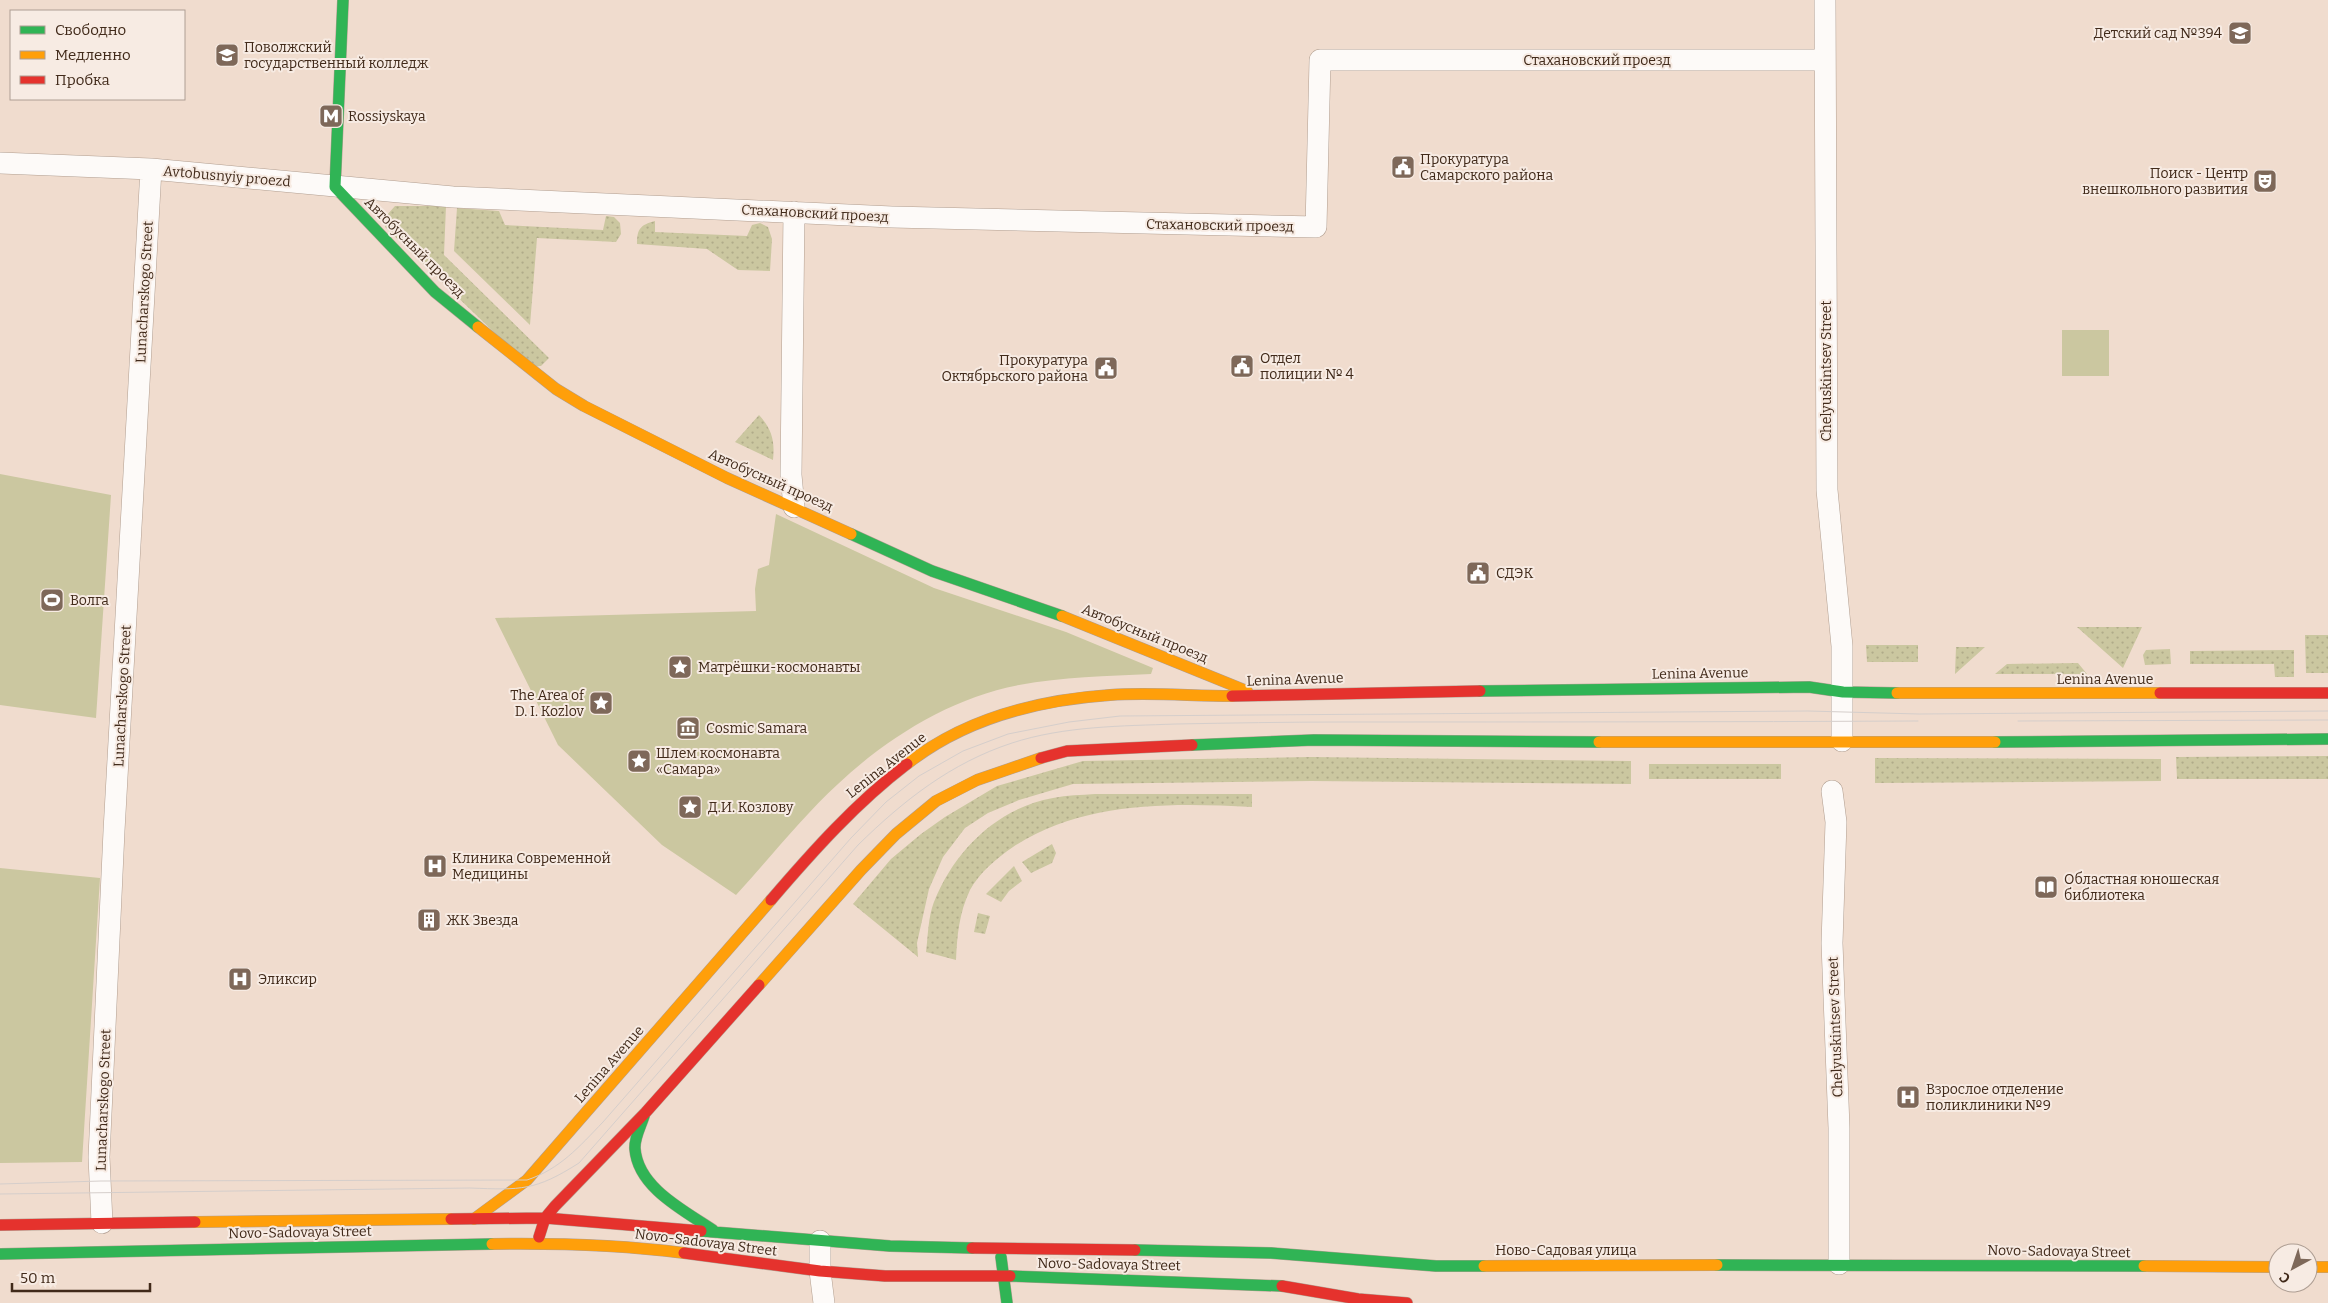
<svg xmlns="http://www.w3.org/2000/svg" width="2328" height="1303" viewBox="0 0 2328 1303" font-family="Bitter,serif">
<style>
.grass{fill:url(#grass-dots)}
.green{fill:#cbc7a0}
.lines{fill:none;stroke-linecap:round;stroke-linejoin:round}
.street-casing{stroke:#b19e90;stroke-width:22}
.fast-casing{stroke:#b19e90;stroke-width:12}
.slow-casing{stroke:#b19e90;stroke-width:12}
.jam-casing{stroke:#b19e90;stroke-width:12}
.street{stroke:#fdfaf8;stroke-width:21}
.fast{stroke:#30b455;stroke-width:11}
.slow{stroke:#ff9f0a;stroke-width:11}
.jam{stroke:#e5322d;stroke-width:11}
.tram{stroke:#d5cecb;stroke-width:1}
.labels{text-anchor:middle;stroke-width:4;stroke-linejoin:round;paint-order:stroke}
.poi-label{font-size:14px;fill:#412a1a;stroke:#f7ebe3;text-anchor:start}
.street-label{font-size:14px;fill:#412a1a;stroke:#f7ebe3}
</style>
<defs>
<pattern id="grass-dots" width="8" height="8" patternUnits="userSpaceOnUse" patternTransform="scale(1.25)"><rect width="8" height="8" fill="#cbc7a0"/><path d="M2 2h.1M6 6h.1" fill="none" stroke="#b0ab89" stroke-width="1.8" stroke-linecap="round"/></pattern>
</defs>
<rect width="100%" height="100%" fill="#f0dcce"/>
<path class="grass" d="M395,206H446L444,255L549,358L541,366L530,367L385,227L387,215Z
M457,208L499,211L505,225L603,230L606,216L614,217L620,223L621,234L616,242L537,238L530,325L454,251Z
M655,221V232L747,236L752,225L760,223L768,227L772,239L770,271L738,270L707,249L637,244C637,229 640,225 655,221Z
M759,415C772,429 775,441 773,460L735,442Z
M2077,627H2142L2123,668Z
M2305,635H2328V673H2306Z
M1866,645H1918V662H1867Z
M1956,647H1985L1955,674Z
M2170,649L2171,664L2145,665L2143,655L2146,650Z
M2294,650V677H2275L2274,664H2190V651Z
M2078,663L2087,674H1995L2007,664Z
M2328,756V779H2177L2176,757Z
M1311,757L1631,761V784L1311,781L1073,784L1019,800L988,813L965,828L943,857L929,889L917,943L918,957L853,904L891,859L921,834L945,817L997,786L1083,761Z
M1875,758L2161,759V781L1875,783Z
M1649,764H1781V779H1649Z
M1095,794H1252V807C1171,803 1083,801 1013,847C997,858 979,873 970,890C959,913 957,936 956,960L926,952C928,936 928,917 934,902C954,851 997,808 1053,798C1067,795 1081,795 1095,794Z
M1052,844L1056,853L1052,863L1031,873L1022,862Z
M1014,866L1022,881L1009,891L1001,902L986,894Z
M978,913L990,916L985,934L974,932Z"/>
<path class="green" d="M2062,330H2109V376H2062Z
M0,474L111,495L96,718L0,705Z
M776,514L934,588L1066,632L1153,668L1151,674C1107,676 1062,677 1019,685C951,698 888,737 838,784C802,817 769,859 736,895L662,845L558,745L495,618L756,611L755,589L758,569L769,565Z
M0,868L100,878L82,1162L0,1163Z"/>
<g class="lines">
<g class="street-casing">
<path id="street" d="M1825,0L1827,490L1842,646V741
M0,163L151,169L453,197L892,217L1316,227L1320,60H1825
M794,507L791,475L794,212
M1832,791L1836,822L1832,943L1839,1128V1264
M102,1223L99,1157L114,831L151,169
M820,1241V1271L824,1303"/>
</g>
<g class="fast-casing">
<path id="fast" d="M343,0L335,187L435,292L478,327
M851,534L932,571L1062,616
M1480,691L1809,687L1843,692L1897,693
M1995,742L2328,739
M1192,745L1314,740L1599,742
M644,1116C641,1126 634,1138 635,1149C638,1188 685,1211 713,1230
M701,1231L890,1246L972,1248
M1135,1250L1271,1253L1436,1266H1484
M0,1254L492,1244
M1001,1257L1007,1303
M1717,1265L2144,1266
M1010,1276L1282,1286"/>
</g>
<g class="slow-casing">
<path id="slow" d="M478,327L556,389L584,406L727,478L851,534
M1062,616L1247,691
M1897,693H2160
M1599,742H1995
M907,764C964,719 1038,700 1110,695C1150,692 1191,696 1232,696
M759,985L861,870L896,834L936,801L977,780L1041,758
M474,1219L527,1180L771,900
M195,1222L451,1219
M492,1244C556,1243 621,1245 684,1253
M1484,1266L1717,1265
M2144,1266L2278,1267
M2308,1267H2328"/>
</g>
<g class="jam-casing">
<path id="jam" d="M2160,693H2328
M1232,696L1480,691
M1041,758L1067,751L1192,745
M771,900C813,851 856,803 907,764
M451,1219L545,1218L701,1231
M0,1225L195,1222
M539,1237L545,1218L555,1206L646,1112L759,985
M972,1248L1135,1250
M684,1253L820,1271L885,1276H1010
M1282,1286L1358,1299L1407,1303"/>
</g>
<use href="#street" class="street"/>
<use href="#fast" class="fast"/>
<use href="#slow" class="slow"/>
<use href="#jam" class="jam"/>
<path class="tram" d="M2018,721L2328,720
M0,1184L101,1181L527,1180C560,1169 579,1147 603,1122L851,838L886,802L919,776L963,751L1008,734L1069,722L1120,716L1808,711L1919,714L2328,711
M0,1194L470,1188C521,1190 535,1191 579,1163L858,845C904,800 951,763 1012,743C1064,726 1122,726 1176,724C1231,723 1286,722 1341,722C1533,722 1725,722 1918,721"/>
</g>
<defs>
<g id="school-square" transform="scale(1.25)"><rect x="-9" y="-9" width="18" height="18" rx="4" fill="#7e6859" stroke="#f7ebe3"/><path d="M0-5L7-2L0 1L-7-2ZM-4 1L0 2.5L4 1V4Q0 6-4 4Z" fill="#fff"/></g>
<g id="university-square" transform="scale(1.25)"><rect x="-9" y="-9" width="18" height="18" rx="4" fill="#7e6859" stroke="#f7ebe3"/><path d="M0-5L7-2L0 1L-7-2ZM-4 1L0 2.5L4 1V4Q0 6-4 4Z" fill="#fff"/></g>
<g id="metro-square" transform="scale(1.25)"><rect x="-9" y="-9" width="18" height="18" rx="4" fill="#7e6859" stroke="#f7ebe3"/><path d="M-5.5 5V-5H-3L0 0L3-5H5.5V5H3V-.5L0 4L-3-.5V5Z" fill="#fff"/></g>
<g id="civic-square" transform="scale(1.25)"><rect x="-9" y="-9" width="18" height="18" rx="4" fill="#7e6859" stroke="#f7ebe3"/><path d="M-.6-6.5H3V-4.5H.6V-3L4-1V1h2V6H-6V1h2V-1L-.6-3ZM-1.2 2.5V6h2.4V2.5Z" fill="#fff"/></g>
<g id="theatre-square" transform="scale(1.25)"><rect x="-9" y="-9" width="18" height="18" rx="4" fill="#7e6859" stroke="#f7ebe3"/><path d="M-5-5.5Q0-4 5-5.5V0Q5 5 0 6Q-5 5-5 0ZM-3.3-2.5H-1v1.5H-3.3ZM1-2.5H3.3v1.5H1ZM-2.8 1Q0 5.5 2.8 1Z" fill="#fff"/></g>
<g id="stadium-square" transform="scale(1.25)"><rect x="-9" y="-9" width="18" height="18" rx="4" fill="#7e6859" stroke="#f7ebe3"/><path d="M0-5a6.5 5 0 1 0 0 10a6.5 5 0 1 0 0-10ZM-3.5-1.8h7v3.6h-7Z" fill="#fff"/></g>
<g id="sight-square" transform="scale(1.25)"><rect x="-9" y="-9" width="18" height="18" rx="4" fill="#7e6859" stroke="#f7ebe3"/><path d="M0-6L1.8-2.2L6-1.7L2.9 1.2L3.7 5.4L0 3.3L-3.7 5.4L-2.9 1.2L-6-1.7L-1.8-2.2Z" fill="#fff"/></g>
<g id="museum-square" transform="scale(1.25)"><rect x="-9" y="-9" width="18" height="18" rx="4" fill="#7e6859" stroke="#f7ebe3"/><path d="M0-6L6-3V-2H-6V-3ZM-5-1h2V3h-2ZM-1-1h2V3h-2ZM3-1h2V3H3ZM-6 4H6V6H-6Z" fill="#fff"/></g>
<g id="hospital-square" transform="scale(1.25)"><rect x="-9" y="-9" width="18" height="18" rx="4" fill="#7e6859" stroke="#f7ebe3"/><path d="M-5-5h3v3.5h4V-5h3V5h-3V1.5h-4V5h-3Z" fill="#fff"/></g>
<g id="library-square" transform="scale(1.25)"><rect x="-9" y="-9" width="18" height="18" rx="4" fill="#7e6859" stroke="#f7ebe3"/><path d="M-6-4Q-3-5.5-.7-3.5V5Q-3 3-6 4ZM6-4Q3-5.5 .7-3.5V5Q3 3 6 4Z" fill="#fff"/></g>
<g id="building-square" transform="scale(1.25)"><rect x="-9" y="-9" width="18" height="18" rx="4" fill="#7e6859" stroke="#f7ebe3"/><path d="M-4-6H4V6H1V3H-1V6H-4ZM-2.5-4.3h1.7v1.8h-1.7ZM.8-4.3h1.7v1.8H.8ZM-2.5-1h1.7V.8h-1.7ZM.8-1h1.7V.8H.8Z" fill="#fff"/></g>
</defs>
<g fill-rule="evenodd">
<use href="#school-square" x="2240" y="33"/>
<use href="#university-square" x="227" y="55"/>
<use href="#metro-square" x="331" y="116"/>
<use href="#civic-square" x="1403" y="167"/>
<use href="#theatre-square" x="2265" y="181"/>
<use href="#civic-square" x="1242" y="366"/>
<use href="#civic-square" x="1106" y="368"/>
<use href="#civic-square" x="1478" y="573"/>
<use href="#stadium-square" x="52" y="600"/>
<use href="#sight-square" x="680" y="667"/>
<use href="#sight-square" x="601" y="703"/>
<use href="#museum-square" x="688" y="728"/>
<use href="#sight-square" x="639" y="761"/>
<use href="#sight-square" x="690" y="807"/>
<use href="#hospital-square" x="435" y="866"/>
<use href="#library-square" x="2046" y="887"/>
<use href="#building-square" x="429" y="920"/>
<use href="#hospital-square" x="240" y="979"/>
<use href="#hospital-square" x="1908" y="1097"/>
</g>
<g class="labels">
<g class="poi-label">
<text x="2222" y="38" text-anchor="end">Детский сад №394</text>
<text x="244" y="52">Поволжский<tspan x="244" dy="16">государственный колледж</tspan></text>
<text x="348" y="121">Rossiyskaya</text>
<text x="1420" y="164">Прокуратура<tspan x="1420" dy="16">Самарского района</tspan></text>
<text x="2248" y="178" text-anchor="end">Поиск - Центр<tspan x="2248" dy="16">внешкольного развития</tspan></text>
<text x="1260" y="363">Отдел<tspan x="1260" dy="16">полиции № 4</tspan></text>
<text x="1088" y="365" text-anchor="end">Прокуратура<tspan x="1088" dy="16">Октябрьского района</tspan></text>
<text x="1496" y="578">СДЭК</text>
<text x="70" y="605">Волга</text>
<text x="698" y="672">Матрёшки-космонавты</text>
<text x="584" y="700" text-anchor="end">The Area of<tspan x="584" dy="16">D. I. Kozlov</tspan></text>
<text x="706" y="733">Cosmic Samara</text>
<text x="656" y="758">Шлем космонавта<tspan x="656" dy="16">«Самара»</tspan></text>
<text x="708" y="812">Д.И. Козлову</text>
<text x="452" y="863">Клиника Современной<tspan x="452" dy="16">Медицины</tspan></text>
<text x="2064" y="884">Областная юношеская<tspan x="2064" dy="16">библиотека</tspan></text>
<text x="446" y="925">ЖК Звезда</text>
<text x="258" y="984">Эликсир</text>
<text x="1926" y="1094">Взрослое отделение<tspan x="1926" dy="16">поликлиники №9</tspan></text>
</g>
<g class="street-label">
<text x="1597" y="65">Стахановский проезд</text>
<text transform="translate(227 176) rotate(5)" y="5">Avtobusnyiy proezd</text>
<text transform="translate(815 213) rotate(3)" y="5">Стахановский проезд</text>
<text transform="translate(1220 225) rotate(1)" y="5">Стахановский проезд</text>
<text transform="translate(415 247) rotate(45)" y="5">Автобусный проезд</text>
<text transform="translate(144 292) rotate(-87)" y="5">Lunacharskogo Street</text>
<text transform="translate(1826 371) rotate(-90)" y="5">Chelyuskintsev Street</text>
<text transform="translate(771 480) rotate(24)" y="5">Автобусный проезд</text>
<text transform="translate(1145 633) rotate(22)" y="5">Автобусный проезд</text>
<text transform="translate(1700 673) rotate(-1)" y="5">Lenina Avenue</text>
<text transform="translate(1295 679) rotate(-2)" y="5">Lenina Avenue</text>
<text x="2105" y="684">Lenina Avenue</text>
<text transform="translate(122 696) rotate(-87)" y="5">Lunacharskogo Street</text>
<text transform="translate(886 765) rotate(-38)" y="5">Lenina Avenue</text>
<text transform="translate(1835 1027) rotate(-92)" y="5">Chelyuskintsev Street</text>
<text transform="translate(609 1064) rotate(-49)" y="5">Lenina Avenue</text>
<text transform="translate(103 1100) rotate(-88)" y="5">Lunacharskogo Street</text>
<text transform="translate(300 1232) rotate(-1)" y="5">Novo-Sadovaya Street</text>
<text transform="translate(706 1242) rotate(7)" y="5">Novo-Sadovaya Street</text>
<text x="1566" y="1255">Ново-Садовая улица</text>
<text transform="translate(2059 1251) rotate(1)" y="5">Novo-Sadovaya Street</text>
<text transform="translate(1109 1264) rotate(1)" y="5">Novo-Sadovaya Street</text>
</g>
</g>
<rect x="10" y="10" width="175" height="90" fill="#f7ebe3" stroke="#ae9e93"/>
<rect x="20" y="26" width="25" height="8" fill="#30b455" stroke="#ae9e93"/>
<text x="55" y="35" font-size="15" fill="#412a1a">Свободно</text>
<rect x="20" y="51" width="25" height="8" fill="#ff9f0a" stroke="#ae9e93"/>
<text x="55" y="60" font-size="15" fill="#412a1a">Медленно</text>
<rect x="20" y="76" width="25" height="8" fill="#e5322d" stroke="#ae9e93"/>
<text x="55" y="85" font-size="15" fill="#412a1a">Пробка</text>
<g transform="translate(2293 1268) rotate(220)"><circle r="24" fill="#f7ebe3" stroke="#ae9e93"/>
<path d="M0-4L9 19L0 12L-9 19Z" fill="#7e6859"/>
<text y="-8" font-size="14" font-weight="bold" text-anchor="middle" fill="#412a1a">С</text>
</g>
<path d="M12 1283v8h138v-8" fill="none" stroke="#412a1a" stroke-width="2.5"/>
<text x="20" y="1283" font-size="15" fill="#412a1a" stroke="#f7ebe3" stroke-width="4" paint-order="stroke">50 m</text>
</svg>
